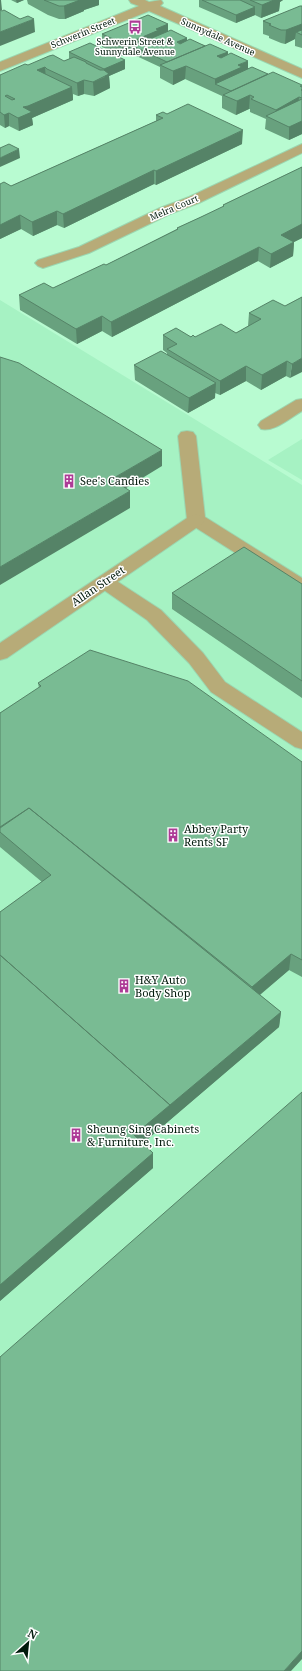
<svg xmlns="http://www.w3.org/2000/svg" width="302" height="1671" viewBox="0 0 302 1671" font-family="'Noto Serif',serif">
<style>
.built{fill:#a6f2c3}
.lines{fill:none;stroke-linecap:round;stroke-linejoin:round}
.lane-casing{stroke:#9bd7b1;stroke-width:2}
.street-casing{stroke:#9bd7b1;stroke-width:2}
.lane{fill:#b7ab78;fill-rule:evenodd}
.street{fill:#b7ab78;fill-rule:evenodd}
.wall{fill:#68a17e}
.shaded-wall{fill:#558367}
.building{fill:#79bb93;stroke:#558367;fill-rule:evenodd}
.labels{text-anchor:middle;stroke-width:3;stroke-linejoin:round;paint-order:stroke}
.far-street-label{font-size:9px;fill:#00190b;stroke:#fff}
.far-poi-label{font-size:9px;fill:#00190b;stroke:#fff}
.poi-label{font-size:11px;fill:#00190b;stroke:#fff;text-anchor:start}
.street-label{font-size:11px;fill:#00190b;stroke:#fff}
</style>
<rect width="100%" height="100%" fill="#b8fbd1"/>
<path class="built" d="M0,300L302,485V1671H0Z
M302,439V480L268,460Z"/>
<g class="lines">
<g class="lane-casing">
<path id="lane" d="M187,431L193,432L196,436L205,517L302,578V593L295,591L190,524L187,520L178,436L181,432Z
M105,576L112,578L161,610L203,653L225,682L302,732V749L295,747L211,692L189,663L147,620L98,586L95,582L98,578Z"/>
</g>
<g class="street-casing">
<path id="street" d="M129,0H145L149,2L161,0L163,3L160,6L302,69V78L149,11L0,71V62L139,6L131,3Z
M302,144V153L199,203L170,214L89,253L43,268L38,266L35,263L38,260L79,247L160,208L189,197Z
M302,399V411C290,418 275,432 261,429L258,425L261,421L296,400Z
M196,514L202,516L205,520L202,524L7,658L0,660V643L190,516Z"/>
</g>
<use href="#lane" class="lane"/>
<use href="#street" class="street"/>
</g>
<path class="wall" d="M11,0H24L17,3Z
M27,0H99V5L84,10V11L65,19H59L48,15L28,4Z
M199,0H283L280,2L279,11L261,18L255,15L236,23L199,7Z
M302,6V48L295,46V39L285,44L281,43L269,38V36L263,34V21Z
M168,24V31L187,38V40L228,52V54L248,69L268,74L302,85V134L289,140L265,129L266,119L250,112V109H249L236,115L222,108V96L185,79L173,85L160,78V67L130,53L122,56L102,47V34Z
M69,52L125,60V69L109,76L110,88L94,96L84,94L78,96L73,94V100L32,118L33,125L19,131L9,126L5,128L0,125V75L28,65L64,61L69,59Z
M156,115L242,144L156,185L154,184L64,228L57,225L33,236L21,229L0,239V184L11,186L156,121Z
M302,167V238L294,242L293,256L270,268L258,261L112,337L102,331L77,344L20,310L19,295L53,288L106,265L177,229V228L201,217L223,207V205Z
M302,297L290,378L286,376L261,390L246,381L220,395L215,393V398L188,413L135,380L134,365L167,355V353L163,350V335L195,337L236,333L248,326L249,313L285,306Z
M302,584V698L172,609V593Z
M38,683L302,762V977L289,970L260,995L281,1012L279,1027L143,1143L153,1153V1168L0,1301V912L42,882L0,847V713L39,688Z"/>
<path class="shaded-wall" d="M0,0H1L2,10H0Z
M16,0H24L17,3Z
M80,0H99V5L84,10V11L65,19L64,6Z
M274,0H283L280,2L279,11L261,18L262,5Z
M255,7V15L236,23V15Z
M34,19L35,32L0,46V32Z
M168,24V37L133,46V41L156,29Z
M302,24V35L296,32L295,39L285,44L286,30Z
M187,38V46L177,42Z
M130,40V53L122,56V43Z
M228,52L227,65L217,56Z
M125,60V69L109,76L110,88L94,96L93,82L105,77L104,69Z
M248,61V74L215,84V79L238,65Z
M186,66L185,79L173,85V71Z
M45,67L46,80L37,70Z
M84,80V94L78,96L77,83Z
M72,87L73,100L32,118L33,125L19,131L18,118L23,107Z
M250,95L249,109L236,115L237,101Z
M299,97L298,111L275,120L276,110Z
M9,113V126L5,128L4,115Z
M302,121V134L289,140V127Z
M243,130L242,144L156,185V171Z
M19,149L20,158L0,167V158Z
M154,170V184L64,228L63,214Z
M57,211V225L33,236L32,222Z
M20,215L21,229L0,239V225Z
M302,224V238L294,242L293,256L270,268L271,254L281,235Z
M259,247L258,261L112,337L111,322Z
M102,316V331L77,344L76,329Z
M302,358V372L290,378L292,364Z
M287,361L286,376L261,390L262,375Z
M246,366V381L220,395V381Z
M216,383L215,398L188,413L189,398Z
M162,450V466L113,496L112,479Z
M130,491V508L0,585V567Z
M291,954L289,970L250,1003L252,987Z
M281,1012L279,1027L170,1120V1105Z
M170,1105V1120L135,1150L134,1135Z
M153,1153V1168L0,1301V1285Z
M302,1651V1659L291,1671H284Z"/>
<path class="building" d="M44,0H80L64,6H59Z
M202,0H240L255,7L236,15Z
M250,0H274L262,5Z
M300,6H302V24L286,30H281L269,25L271,24L263,21Z
M0,10L2,11L4,10L20,19L28,16L34,19L0,32Z
M148,15L168,24L156,29L159,30L133,41L130,40L122,43L102,34Z
M171,30L187,38L177,42L180,44L190,39L205,46L167,62L133,46Z
M302,30V35L296,32Z
M90,43L125,60L104,69L69,52Z
M210,44L228,52L217,56L221,58L231,53L248,61L238,65L242,67L215,79L186,66L173,71L160,65Z
M53,55L64,61L74,57L86,62V63L100,70H104L109,74L93,82L84,80L77,83L47,69L45,67L37,70L72,87L28,106L23,107L32,112L18,118L9,113L4,115L0,112V75L25,64L28,65L49,56ZM7,95L15,99L12,100L5,96Z
M252,67L268,74L231,91L215,84Z
M273,72L302,85V86H300L302,87V90H301H302V98L299,97L276,110L251,99L254,97L250,95L237,101L223,95Z
M302,99V121L289,127L266,116Z
M188,104L243,130L156,171L154,170L63,214L57,211L32,222L20,215L0,225V184L4,182L11,186L163,118L156,115L163,112L167,114Z
M9,144L19,149L0,158V148Z
M302,167V224L281,235L294,242L271,254L259,247L111,322L102,316L76,329L19,295L44,283L53,288L104,264L106,265L178,229L177,228L201,217L224,206L223,205Z
M302,297V358L292,364L287,361L262,375L246,366L220,381L167,349L177,344L163,335L176,328L191,337L193,335L195,337L221,324L236,333L261,319L249,313L273,300L285,306Z
M161,351L216,383L189,398L134,365Z
M0,357L19,363L162,450L112,479L130,491L0,567Z
M244,547L302,584V681L172,593Z
M90,650L188,681L302,762V960L291,954L252,987L29,808L0,827V713L41,686L38,683Z
M29,808L281,1012L170,1105L0,955V912L51,875L0,832V828Z
M0,955L170,1105L134,1135L153,1153L0,1285Z
M302,1092V1651L284,1671H0V1357Z"/>
<defs>
<g id="bus-bare" transform="scale(1.08)"><path d="M-5-6H5V4H4V6H2V4H-2V6H-4V4H-5ZM-3.5-4V0h7V-4ZM-3.5 1.2v1.5H-2V1.2ZM2 1.2v1.5H3.5V1.2Z" fill="#ad3b96" stroke="#fff" stroke-width="2.5" paint-order="stroke"/></g>
<g id="building-bare" transform="scale(1.08)"><path d="M-4-6H4V6H1V3H-1V6H-4ZM-2.5-4.3h1.7v1.8h-1.7ZM.8-4.3h1.7v1.8H.8ZM-2.5-1h1.7V.8h-1.7ZM.8-1h1.7V.8H.8Z" fill="#ad3b96" stroke="#fff" stroke-width="2.5" paint-order="stroke"/></g>
</defs>
<g fill-rule="evenodd">
<use href="#bus-bare" x="135" y="27"/>
<use href="#building-bare" x="69" y="481"/>
<use href="#building-bare" x="173" y="835"/>
<use href="#building-bare" x="124" y="986"/>
<use href="#building-bare" x="76" y="1135"/>
</g>
<g class="labels">
<g class="far-street-label">
<text transform="translate(83 33) rotate(-22)" y="3">Schwerin Street</text>
<text transform="translate(218 37) rotate(24)" y="3">Sunnydale Avenue</text>
<text transform="translate(174 208) rotate(-23)" y="3">Melra Court</text>
</g>
<g class="far-poi-label">
<text x="135" y="45">Schwerin Street &amp;<tspan x="135" dy="10">Sunnydale Avenue</tspan></text>
</g>
<g class="poi-label">
<text x="80" y="485">See's Candies</text>
<text x="184" y="833">Abbey Party<tspan x="184" dy="13">Rents SF</tspan></text>
<text x="135" y="984">H&amp;Y Auto<tspan x="135" dy="13">Body Shop</tspan></text>
<text x="87" y="1133">Sheung Sing Cabinets<tspan x="87" dy="13">&amp; Furniture, Inc.</tspan></text>
</g>
<g class="street-label">
<text transform="translate(98 586) rotate(-34)" y="4">Allan Street</text>
</g>
</g>
<g transform="translate(28 1643) rotate(27)" stroke="#ffffff" stroke-width="3" paint-order="stroke">
<path d="M0-3L7 15L0 10L-7 15Z" fill="#00190b"/>
<text y="-6" font-size="11" font-weight="bold" text-anchor="middle" fill="#00190b">N</text>
</g>
</svg>
